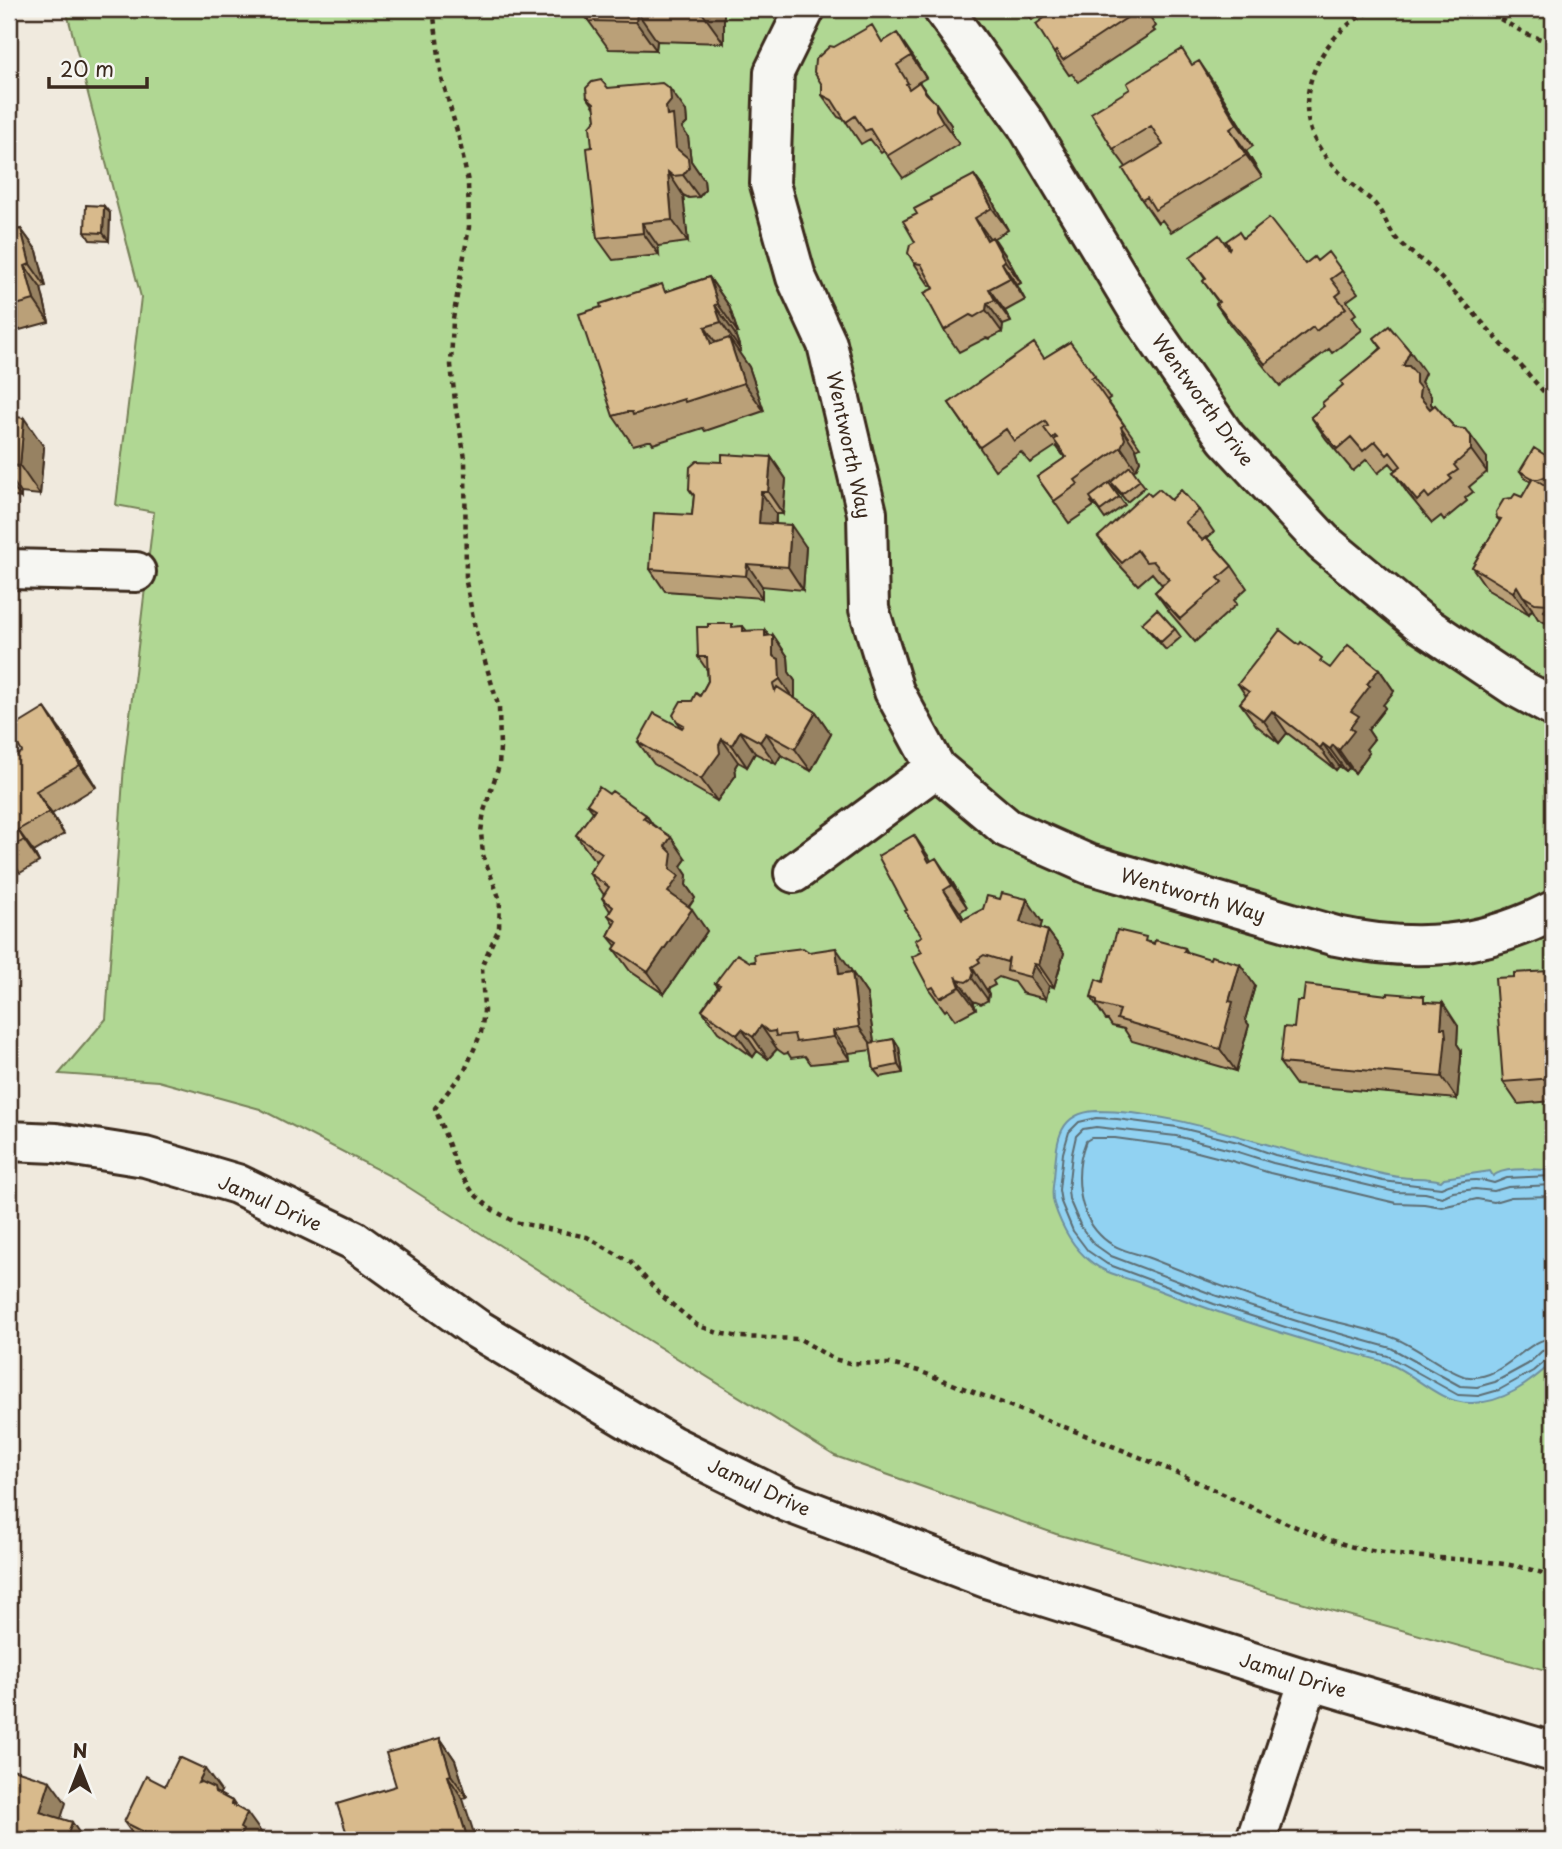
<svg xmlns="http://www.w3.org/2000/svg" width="1562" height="1849" viewBox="0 0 1562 1849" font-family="'Playpen Sans',sans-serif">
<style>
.green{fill:#b0d793;stroke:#768058;stroke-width:2}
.water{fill:#91d2f2;stroke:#6f8f9d;stroke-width:2}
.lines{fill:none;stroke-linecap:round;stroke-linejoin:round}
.shore{stroke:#5d6d73;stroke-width:2}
.minor-casing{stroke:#3b2a1e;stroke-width:44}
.path{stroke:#3b2a1e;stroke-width:4.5;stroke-dasharray:5 5;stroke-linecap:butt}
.minor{stroke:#f6f6f2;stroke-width:38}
.wall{fill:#baa078;stroke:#3b2a1e;stroke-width:2}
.shaded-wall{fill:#978262;stroke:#3b2a1e;stroke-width:2}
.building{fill:#d8ba8c;stroke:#3b2a1e;stroke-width:2}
.labels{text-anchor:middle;stroke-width:5;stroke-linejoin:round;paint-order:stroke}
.street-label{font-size:19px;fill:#3b2a1e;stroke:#f6f6f2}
</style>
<rect width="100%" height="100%" fill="#f0eade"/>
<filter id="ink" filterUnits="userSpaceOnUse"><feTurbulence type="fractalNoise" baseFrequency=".0143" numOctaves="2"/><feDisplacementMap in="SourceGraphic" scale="14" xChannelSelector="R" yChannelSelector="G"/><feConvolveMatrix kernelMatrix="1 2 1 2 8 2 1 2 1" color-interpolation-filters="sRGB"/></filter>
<g filter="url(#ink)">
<path class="green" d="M66,9H1553V1672L1056,1534L835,1456L643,1337L394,1178L260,1109L158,1081L59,1074L106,1019L124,765L154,512L116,505L141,297Z"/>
<path class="water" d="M1096,1111C1177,1111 1253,1144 1331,1161C1353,1166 1376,1174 1399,1177C1413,1179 1427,1177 1441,1181L1444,1178L1490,1171L1493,1176C1505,1166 1537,1170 1553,1170V1362C1530,1383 1502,1404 1470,1403C1438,1403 1414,1372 1385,1362C1359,1354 1333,1349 1308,1341C1252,1324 1197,1306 1143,1284C1125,1277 1105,1274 1090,1261C1072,1247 1061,1225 1054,1204C1051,1195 1053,1186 1054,1178C1057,1146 1055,1113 1096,1111Z"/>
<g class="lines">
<path class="shore" d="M1553,1176L1507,1178L1494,1183C1477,1177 1457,1181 1441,1188L1383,1181L1275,1155L1238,1142L1177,1127L1117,1119L1096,1118L1079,1122L1069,1132L1063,1153L1059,1190L1061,1202L1073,1231L1088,1251L1107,1264L1214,1304L1313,1336L1388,1356L1458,1395L1478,1396L1499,1390L1533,1371L1547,1359L1553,1358
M1553,1185L1508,1187L1494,1191L1475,1189L1453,1192L1442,1197L1425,1193L1396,1192L1273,1163L1235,1151L1176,1136L1096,1127L1083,1129L1076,1136L1072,1154L1068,1190L1069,1199L1081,1227L1094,1244L1111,1256L1217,1296L1316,1327L1391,1348L1460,1386L1477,1387L1495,1382L1528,1364L1542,1351L1553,1349
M1553,1196L1511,1197L1494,1202L1477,1199L1442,1207L1424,1204L1396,1203L1270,1173L1232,1161L1174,1146L1115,1138H1091L1086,1141C1074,1171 1077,1212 1100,1235C1114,1250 1134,1252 1152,1259C1206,1281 1261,1302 1317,1317C1343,1324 1369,1329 1394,1338C1415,1345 1452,1376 1469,1377C1504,1380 1525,1339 1553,1338"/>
<g class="minor-casing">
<path id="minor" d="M805,9L774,72L770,184L796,277L827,344L867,513L869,609L894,691L936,768L1007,828L1088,864L1336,936C1415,953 1481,948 1553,911
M943,9L1026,124L1141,315L1226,438L1323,542L1422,624L1516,687L1553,707
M9,569L136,572
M794,873L936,768
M9,1141L56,1143L145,1157L237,1184L353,1240L477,1329L671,1445L787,1502L989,1579L1309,1680L1553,1752
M1256,1840L1309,1680"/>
</g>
<path class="path" d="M433,9L442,79L459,138L468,182L469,227L453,319L451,365L456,410L465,458L466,582L475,628L499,708L500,748L499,766L484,811L481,832L483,855L500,900L499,928L482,965L484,1011L481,1033L465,1070L435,1108L459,1172L474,1194L493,1210L515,1222L587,1237L608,1249L630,1262L662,1296L697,1325L718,1333L740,1337L800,1339L833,1359L850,1363L890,1364L919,1371C1004,1404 1091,1436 1175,1472C1230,1496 1283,1525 1340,1543C1409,1566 1486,1550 1553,1577
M1378,9C1327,24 1289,93 1316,142C1326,160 1343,177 1359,190C1364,195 1371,199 1375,204C1383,213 1387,226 1394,236C1406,251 1425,261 1438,275C1478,316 1515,360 1553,402
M1483,9L1526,34L1553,43"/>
<use href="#minor" class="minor"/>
</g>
<path class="wall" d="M580,9H724V43L657,41L656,50L609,49Z
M1023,9H1153L1155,11L1149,15L1156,26L1153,29L1155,31L1078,82L1072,74L1069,75L1054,53L1047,16L1044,12L1032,20Z
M834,47L912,55L926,78L919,82L951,125V132L959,144L903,178L884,151L881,153L870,139L861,144L845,120L838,117L822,95Z
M1193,65L1214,83L1253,146L1246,151L1262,177L1171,232L1162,220L1158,223L1142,200L1126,167L1113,149Z
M608,88L686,111L687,123L682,128L688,137L691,161L704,180L705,190L699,197L689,198L683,195L688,242L658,246L659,255L613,260L597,238L592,147L596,119L595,108L587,97Z
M974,175L990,197L1008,230L994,238L1008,259L1021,283L1017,285L1025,300L1005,311L1011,322L1003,325L1002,332L989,339L986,338L959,352L944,330L934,288L933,286L929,285L914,263L917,214Z
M110,213L109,241L90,240L85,232Z
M21,229L37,251L46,287L41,288L49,322L9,333V232Z
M1243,238L1305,264L1317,261L1342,271L1358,293L1347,301L1356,314L1352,317L1362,330L1332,353L1329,349L1280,386L1231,326L1216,304L1218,302L1203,281L1205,279L1190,257L1229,249L1230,247L1226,241Z
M709,277L729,306L738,333L735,334L741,351L738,352L749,367L764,411L705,431L703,428L653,444L651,441H648L633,445L613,416L667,291Z
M1374,338L1425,373L1421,382L1431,396V404L1433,406L1487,458V472L1469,487L1473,492L1465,498L1467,501L1444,520L1441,516L1432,523L1408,494L1393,472L1396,470L1390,463L1378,473L1367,459L1353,471L1326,439L1311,417L1324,406L1343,385L1381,348Z
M1070,342L1110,398L1107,400L1140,447L1136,449L1140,461L1136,469L1133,471L1145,487L1127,502L1113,485L1112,487L1125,505L1105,519L1092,501L1091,502L1094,506L1069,523L1037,477L1065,458L1056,446L1030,463L1021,452L995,470L949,403L1044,358Z
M9,416L44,447L40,495L21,493V498L9,496Z
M771,457L786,479L783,514H776V524L806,547L803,590L762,586V598L665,591L650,569L692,515L694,496L689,489L722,462Z
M1553,460V483L1546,486L1553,490V625H1550L1538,619L1532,609L1529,614L1488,590L1472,567L1500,521L1497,518L1522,497L1531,482L1525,478L1520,471Z
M1151,496L1199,510L1214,532L1207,538L1232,566L1247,588L1234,600L1237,604L1195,642L1171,614L1155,592L1165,583L1161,584L1152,573L1138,585L1114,559L1098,537Z
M1142,623L1175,629L1181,637L1166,650L1148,630Z
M743,626L747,631L765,630L769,636L773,635L788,657L789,672L795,681V699L816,712L831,734L811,771L781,755L776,764L755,753L747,767L738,762L735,767L736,775L717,801L654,764L638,742L682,728L677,721L692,701L700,696L708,681L707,670L698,657L734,627Z
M1328,667L1330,668L1379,669L1394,691L1383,705L1385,708L1368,730L1374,739L1366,749L1369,753L1355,773L1349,768L1346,771L1339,766L1336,770L1287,733L1279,743L1256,725L1240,703L1246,696L1238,684Z
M61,730L96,787L52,814L64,834L34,852L39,862L20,873L14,864L9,867V760Z
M609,794L646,815L653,825L686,859L681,866L687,875L686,885L695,898L689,907L707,931L664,994L630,971L614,949L616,946L608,936L614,924L608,915L610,911L602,898L604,895L589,873L597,861L592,857L576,835L593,812L587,804Z
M931,861L951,880L967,907L960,912L964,919L1042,922L1040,928L1048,931L1064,953L1054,987L1049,986L1046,999L1022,993L1014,982L999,977L993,981L995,985L987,989L989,994L988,1000L981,1004L973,1001L976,1009L955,1020L947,1009L945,1011L929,989L922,936L907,910Z
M9,883L13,890L9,893Z
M1149,942L1185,948L1188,953L1255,986L1245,1020L1249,1025L1236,1071L1132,1041L1124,1029L1112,1026L1108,1020H1106L1091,997L1103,982Z
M809,952L851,970L852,972L867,994L874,1043L894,1039L899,1047L903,1073L880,1077L874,1070L871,1050L849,1053L850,1060L811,1064L805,1056L791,1058L788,1053L784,1054L777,1049L768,1059L757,1051L753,1057L718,1032L702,1010L718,987L715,983L750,962Z
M1549,971L1553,977V1101L1518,1104L1503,1082L1514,977Z
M1429,1002L1458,1026L1457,1044L1461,1050V1058L1457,1099L1296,1085L1280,1063L1294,1028Z
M440,1738L455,1760L467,1797L463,1799L396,1786Z
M165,1786L221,1791L219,1794L232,1801L236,1807L263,1835L260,1840H137L124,1822Z"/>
<path class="shaded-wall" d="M704,9H724V43L703,14Z
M637,12L657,41L656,50L636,22Z
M897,33L912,55L926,78L911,56Z
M1199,61L1214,83L1253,146L1237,124Z
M919,82L936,106V103L951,125V132L959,144L943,122Z
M670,89L686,111L687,123L682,128L688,137L691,161L704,180L705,190L699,197L683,175L667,116L666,107Z
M1230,129L1246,151L1262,177L1246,155Z
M668,172L683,195L688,242L672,220Z
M974,175L990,197L1008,230L992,208Z
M104,206L110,213L109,241L103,233Z
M975,218L991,240H987Z
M642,223L658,246L659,255L643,233Z
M21,229L37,251L46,287L30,264Z
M992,237L1008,259L1021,283L1005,261Z
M1002,263L1017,285L1025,300L1010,278Z
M25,266L41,288L49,322L34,300Z
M709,277L729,306L738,333L718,304Z
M989,289L1005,311L1011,322L995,300Z
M987,303L1003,325L1002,332L986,310Z
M715,305L735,334L741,351L721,322Z
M705,327L725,356L711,344Z
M729,338L749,367L764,411L744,383Z
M1410,351L1425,373L1421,382L1431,396V404L1435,410V418L1419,396L1403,366Z
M24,418L44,447L40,495L20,466Z
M1121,427L1136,449L1140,461L1136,469L1121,447Z
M1471,436L1487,458V472L1471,450Z
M771,457L786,479L783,514L768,492Z
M9,476L21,493V498L9,480Z
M761,492L776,514L774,545L759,523Z
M791,525L806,547L803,590L788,567Z
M747,564L762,586V598L746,576Z
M1517,586L1532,609L1529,614L1513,592Z
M765,630L773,642V635L788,657L789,672L795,681V701L780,679L773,656L765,636Z
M1379,669L1394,691L1383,705L1385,708L1368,730L1374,739L1366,749L1369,753L1355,773L1339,750L1350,728L1351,711L1367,684Z
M45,708L61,730L96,787L80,765Z
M1272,711L1287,733L1279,743L1264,721Z
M816,712L831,734L811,771L795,749Z
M740,731L755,753L747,767L732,745Z
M766,733L781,755L776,764L760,742Z
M722,739L738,762L735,767L736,775L717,801L701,779Z
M1323,744L1339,766L1336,770L1320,748Z
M1333,745L1349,768L1346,771L1330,749Z
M36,791L52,814L64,834L49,812Z
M646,815L661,837L643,818Z
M18,830L34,852L39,862L24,840Z
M914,835L929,857L944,884L929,862Z
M671,837L686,859L681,866L687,875L686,885L695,898L683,914L668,892L670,869L665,846Z
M936,858L951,880L967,907L952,885Z
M944,890L960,912L977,942L962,920Z
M1027,899L1042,922L1036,945L1020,922Z
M692,909L707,931L664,994L648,972Z
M1048,931L1064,953L1054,987L1039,965Z
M836,948L851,970L855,996L839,974Z
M1034,964L1049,986L1046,999L1030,977Z
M1240,964L1255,986L1245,1020L1249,1025L1236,1071L1220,1049L1229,1001Z
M972,967L989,994L988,1000L972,978Z
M1549,971L1553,977V1004Z
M852,972L867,994L875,1049L859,1027Z
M958,980L973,1001L976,1009L960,987Z
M1443,1003L1458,1026L1457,1044L1461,1050V1058L1457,1099L1442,1077L1441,1028Z
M761,1026L777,1049L768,1059L753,1037Z
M742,1029L757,1051L753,1057L737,1035Z
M833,1031L849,1053L850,1060L834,1037Z
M894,1039L899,1047L903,1073L898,1065Z
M440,1738L455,1760L467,1797L451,1775Z
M205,1769L221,1791L219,1795L198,1783Z
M448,1776L463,1799L476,1840H468Z
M50,1781L66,1803L56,1834L40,1812Z
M232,1801L244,1819L247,1813L263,1835L260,1840H238L240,1828L231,1804Z
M72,1822L84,1840H66Z"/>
<path class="building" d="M589,9H704L703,14L637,12L636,22L589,21Z
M1052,9H1140L1063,60L1056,51L1054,53L1036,24L1054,11Z
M872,25L882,42L897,33L911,56L897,65L908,83L906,84L909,89L919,82L926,93L936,103V110L943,122L887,156L870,129L865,131L855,116L846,122L832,100L822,95V85L814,72L815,60L830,46L834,47Z
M1182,49L1192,65L1199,61L1237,124L1230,129L1246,155L1155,210L1147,197L1142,200L1123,169L1163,145L1151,126L1113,149L1091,113L1130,89L1127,83Z
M601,80L608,88L662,83L670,89L671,101L666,107L667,116L673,115L676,148L688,158L689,168L683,175L673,176L668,172L672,220L642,223L643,233L597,238L587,148L592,147L590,126L596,119L594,103L587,97L586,88L592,82Z
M974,175L992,208L975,218L987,240L992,237L1005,261L1002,263L1010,278L989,289L995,300L987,303L986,310L974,317L970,315L944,330L924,293L934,288L921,264L914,263L908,253L910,245L915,242L903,221L917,214L914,209L931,200L930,198Z
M86,205L104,206L103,233L85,232Z
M1269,218L1305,264L1314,257L1317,261L1328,252L1342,271L1331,279L1341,292L1336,296L1346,308L1316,331L1313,327L1265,364L1216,304L1219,302L1203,281L1206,278L1190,257L1219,235L1229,249L1230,247L1226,241L1239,232L1243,238Z
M21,229L30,264L25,266L34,300L9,307V232Z
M709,277L718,304L715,305L721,322L705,327L711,344L729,338L744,383L685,402L684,399L633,415L632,412H627L613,416L579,314L601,307L600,304L662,284L665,292Z
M1389,326L1410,351L1403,366H1409L1416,374V383L1420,388L1419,396L1430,409L1435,405L1455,428L1465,429L1471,436V450L1454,465L1458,470L1449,476L1452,479L1429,498L1425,493L1417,501L1393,472L1401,466L1390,452L1387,455L1375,441L1363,451L1351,437L1337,449L1311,417L1324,406L1322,403L1343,385L1341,382L1382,348L1374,338Z
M1070,342L1095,376L1091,378L1124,425L1121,427L1125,439L1121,447L1075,480L1078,484L1054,501L1037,477L1066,457L1054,440L1057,438L1055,436L1052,439L1044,428L1048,426L1045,421L1014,441L1006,429L980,447L949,403L1034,343L1044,358Z
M9,416L24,418L20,466L9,465Z
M1534,448L1553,460V470L1550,475L1536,480L1520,471Z
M722,454L771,457L768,492H761L759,523L791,525L788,567L747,564L746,576L650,569L654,513L692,515L694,495L689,489L690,467L697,461L722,462Z
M1130,466L1140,480L1122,494L1111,482Z
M1533,478L1553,490V617L1544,611L1549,604L1535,603L1523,596L1517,586L1513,592L1472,567L1501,519L1497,518L1496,512L1504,499L1512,498L1515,494L1522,497Z
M1109,483L1119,497L1100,511L1090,497Z
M1159,489L1171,500L1181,490L1199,510L1185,522L1202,540L1206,537L1232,566L1218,578L1222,582L1180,619L1155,592L1169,579L1153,561L1146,562L1137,550L1122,563L1098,537L1147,492L1151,496Z
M1157,609L1175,629L1161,642L1142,623Z
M708,624H732V627L743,626V631L765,630V636L773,635V656L779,659L780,679L773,684L775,691L777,687L816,712L795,749L766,733L760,742L740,731L732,745L722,739L719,745L720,753L701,779L638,742L654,713L682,728L684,725L677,721L673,715L681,701H692L696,693L700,696L708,681L707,657H698L697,627H708Z
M1280,630L1299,645L1301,642L1322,658L1320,661L1330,668L1348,645L1379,669L1367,684L1370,686L1351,711L1359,716L1350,728L1354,731L1339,750L1333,745L1330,749L1323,744L1320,748L1272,711L1264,721L1240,703L1249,692L1238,684Z
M45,708L80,765L36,791L49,812L18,830L24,840L9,849V760L22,752L9,730Z
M599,787L609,794L612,791L646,815L643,818L671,837L665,846L672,853L670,869L679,876L668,892L692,909L648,972L614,949L618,943L608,936L616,920L608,915L613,907L602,898L609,887L589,873L602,853L576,835L595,809L587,804Z
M914,835L929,862L936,858L952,885L944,890L962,920L983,909L987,896L1000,899L1002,893L1027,899L1020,922L1048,931L1039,965L1034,964L1030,977L1007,971L1009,957L1007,962L984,955L978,959L980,962L972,967L974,972L972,978L966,982L958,980L956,976L960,987L940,998L933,987L929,989L912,957L922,952L915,940L922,936L905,911L907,910L878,856Z
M1117,930L1146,937L1145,941L1154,944L1155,940L1185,948L1184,951L1210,959L1211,956L1240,964L1229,1001L1233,1002L1220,1049L1117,1019L1120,1010L1097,1004V1000L1091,997L1096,979L1103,982Z
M803,948L809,952L836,948L839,974L852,972L859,1027L833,1031L834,1037L796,1042L794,1034L776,1036L775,1031L769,1032L761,1026L753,1037L742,1029L737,1035L702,1010L720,985L715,983L737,954L750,962H755L754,954Z
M1549,971L1553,1004H1550V1007H1553V1078L1503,1082L1495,978L1514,977V973Z
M1305,985L1388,995V993L1424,996V1002L1443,1003L1441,1028H1445L1446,1036L1442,1077L1280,1063L1284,1027L1294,1028L1297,1001H1303Z
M894,1039L898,1065L874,1070L870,1043Z
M440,1738L451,1775L448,1776L468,1840H349L337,1804L396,1786L386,1753Z
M179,1757L205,1769L198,1783L201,1782L214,1788L215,1792L232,1801L231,1804L247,1813L240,1828L243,1830L238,1840H155L143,1835L144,1832L124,1822L146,1776L165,1786Z
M9,1768L50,1781L40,1812L72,1822L66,1840H9Z"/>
</g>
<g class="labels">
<g class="street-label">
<text transform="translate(1203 400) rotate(54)" y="7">Wentworth Drive</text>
<text transform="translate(849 445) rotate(78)" y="7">Wentworth Way</text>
<text transform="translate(1193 895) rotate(16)" y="7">Wentworth Way</text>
<text transform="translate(270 1203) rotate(24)" y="7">Jamul Drive</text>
<text transform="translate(759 1487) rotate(25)" y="7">Jamul Drive</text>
<text transform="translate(1293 1675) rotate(17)" y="7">Jamul Drive</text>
</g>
</g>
<rect width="1562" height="1849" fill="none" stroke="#f6f6f2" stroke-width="35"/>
<rect x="18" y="18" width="1527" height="1814" fill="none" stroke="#3b2a1e" stroke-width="2.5" filter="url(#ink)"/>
<g transform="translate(80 1768)" stroke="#f6f6f2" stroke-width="5" paint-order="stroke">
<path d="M0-5L12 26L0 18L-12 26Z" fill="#3b2a1e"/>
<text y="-10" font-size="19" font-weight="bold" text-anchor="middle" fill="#3b2a1e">N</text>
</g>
<path d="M49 77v10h98v-10" fill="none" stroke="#3b2a1e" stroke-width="3.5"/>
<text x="60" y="77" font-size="21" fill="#3b2a1e" stroke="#f6f6f2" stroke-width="5" paint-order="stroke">20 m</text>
</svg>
